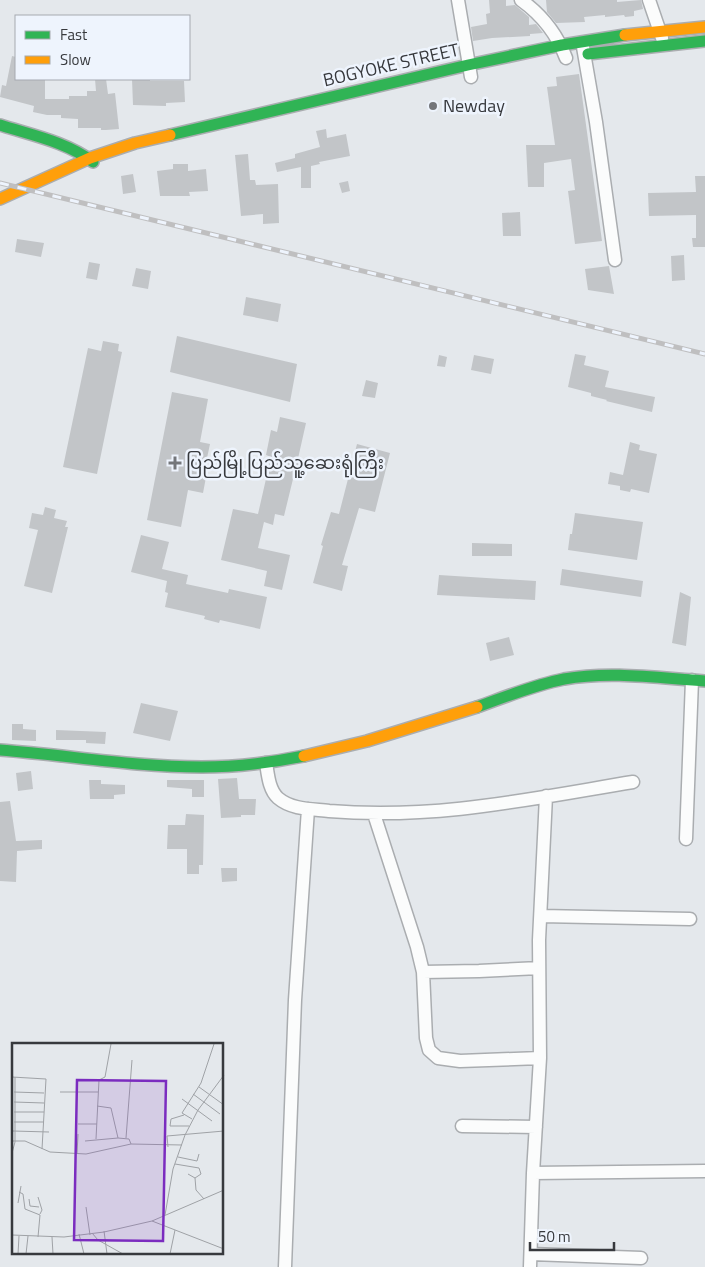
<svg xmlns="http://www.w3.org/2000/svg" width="705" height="1267" viewBox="0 0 705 1267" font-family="'Titillium Web','Noto Sans Myanmar',sans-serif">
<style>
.building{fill:#c2c5c8}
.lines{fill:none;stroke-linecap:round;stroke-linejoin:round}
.street-casing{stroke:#aaadb0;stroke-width:15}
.fast-casing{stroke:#aaadb0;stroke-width:14}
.slow-casing{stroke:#aaadb0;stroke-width:14}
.street{stroke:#fbfcfc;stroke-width:12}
.fast{stroke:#30b455;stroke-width:11}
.slow{stroke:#ff9f0a;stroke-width:11}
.rail-casing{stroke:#bfbfc0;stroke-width:5}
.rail{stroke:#eef4fd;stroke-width:3;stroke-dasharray:9;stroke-linecap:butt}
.poi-dot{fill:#74767a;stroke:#eef4fd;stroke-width:2}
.labels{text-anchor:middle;stroke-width:5;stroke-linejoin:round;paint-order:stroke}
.street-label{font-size:18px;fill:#37393d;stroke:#eef4fd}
.poi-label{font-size:18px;fill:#37393d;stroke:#eef4fd;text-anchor:start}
.inset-road{fill:none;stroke:#9fa2a6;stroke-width:1}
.view{fill:#7b2cbf;fill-opacity:0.15;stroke:#7b2cbf;stroke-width:2.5}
.inset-edge{fill:none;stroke:#37393d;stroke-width:2.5}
</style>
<rect width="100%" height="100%" fill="#e4e8ec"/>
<path class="building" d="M489,0H506V6L515,5L529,17V25L536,24L543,33L530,34V36L492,38L473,41L471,27L487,24L486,14L490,13Z
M546,0H617V2L641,0L643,9L634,11V16L625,17L624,15L605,17V15L584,17L585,22L556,23L547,12Z
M12,56L16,57V79H45V99H69V96H87V91H96L95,79H106L108,94L115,93L119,129L106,130H101V128H78V119L61,118V115H47L33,112L34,106L0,97L2,85L6,86Z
M579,74L602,241L575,244L568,191L575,190L571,159L544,163V187H528L526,145H555L547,87L557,86L556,77Z
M132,79H150V81H184L185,102L166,103V106L133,105Z
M326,129L327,138L346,134L350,156L319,162L320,164L311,166V188H301V167L277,172L275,163L295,158V154L320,147L316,131Z
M248,154L250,180H255L256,185L278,184L279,223L263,224V214L241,216L235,155Z
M173,164H188V171L206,169L208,191L189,192L190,196H160L157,171L173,169Z
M133,174L136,192L123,194L121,176Z
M695,176H705V247H693L692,238H696V215L649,216L648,193L696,192Z
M348,181L350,191L342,193L339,183Z
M520,212L521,236H503L502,213Z
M17,239L44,243L41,257L15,252Z
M684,255L685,280L672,281L671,256Z
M89,262L100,264L97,280L86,278Z
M609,266L614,294L588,290L585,269Z
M136,268L151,271L148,289L132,286Z
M246,297L281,304L278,322L243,315Z
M177,336L297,364L290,402L170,372Z
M103,341L119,344L118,351L122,352L97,474L63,467L88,348L101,351Z
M575,354L586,356L584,365L609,371L605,387L655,397L652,412L606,401L607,400L591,396V393L568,387Z
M439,355L447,357L445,367L437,366Z
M474,355L494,359L491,374L471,370Z
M366,380L378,383L375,398L362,396Z
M172,392L208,399L200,442L210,444L204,472H207L203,493L188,490L181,527L147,520Z
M280,417L306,423L297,463L301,464L297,480L293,479L284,516L275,514L273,525L264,522L258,548L290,555L282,590L264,586L267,571L221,560L233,509L258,514L271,457L266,455L271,430L277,432Z
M630,442L640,445L639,450L657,454L649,493L631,489L630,492L620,490V486L608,484L610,472L623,475Z
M357,444L390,453L375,512L359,508L342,565L348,566L342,591L313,583L323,546L321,545L331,512L339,514Z
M45,507L56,510L54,518L67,521L65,527H68L52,593L24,586L38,530L29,528L32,513L43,515Z
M575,513L643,522L637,560L568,550L570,534H572Z
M141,535L169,542L162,569L188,575L186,584L228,593L229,589L267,597L260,629L220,620L219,623L204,619L205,616L165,607L168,593L165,592L167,581L131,572Z
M472,543L512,544V556H472Z
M562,569L643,581L641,597L560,585Z
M439,575L536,581L535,600L437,595Z
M680,592L691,597L686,646L672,643Z
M509,637L514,655L490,661L486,643Z
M141,703L178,711L170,741L133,733Z
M12,724H23V729L36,730V741L12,740Z
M56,730L106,732L105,744L86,743V740H56Z
M31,771L33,789L18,791L16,773Z
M237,778L239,799H256L255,815H241V817L221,818L218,779Z
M89,780H101V784L125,785V794L114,795V799H90Z
M167,780H204V797H192V789L167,787Z
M10,801L16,841L42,840V849L17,851L16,882L0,881V802Z
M186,814L204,815L203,865H199V874H187V849H167L168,825H185Z
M221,868H237V881L222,882Z"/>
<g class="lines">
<g class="street-casing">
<path id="street" d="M458,0L471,77
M521,0C542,15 557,34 566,58
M649,0L662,38
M583,47L596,122L615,260
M266,763C268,775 269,790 278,798C292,810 313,809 329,811C434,820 530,799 633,782
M374,814L417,947L423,972L426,1038L429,1050L438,1058L460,1061L540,1058
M686,839L692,680
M541,916L690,919
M423,972L479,971L539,968
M462,1126L536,1127
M533,1173L705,1171
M531,1254L641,1258
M285,1267L295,1000L308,809
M530,1267L533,1173L540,1058L539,940L546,796"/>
</g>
<g class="fast-casing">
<path id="fast" d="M588,54L705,41
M0,125C31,135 67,142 93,162
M170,135L468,65L562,45L625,35
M477,707C505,697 534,685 564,679C610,671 658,678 705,681
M0,750C67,755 134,767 202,767C236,767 270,763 304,756"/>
</g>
<g class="slow-casing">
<path id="slow" d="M625,35L705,27
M0,199L90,158L135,143L170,135
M304,756L367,741L477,707"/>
</g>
<use href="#street" class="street"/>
<use href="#fast" class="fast"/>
<use href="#slow" class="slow"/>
<g class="rail-casing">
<path id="rail" d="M0,183L705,354"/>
</g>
<use href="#rail" class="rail"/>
</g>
<g class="poi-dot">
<circle cx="433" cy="106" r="5"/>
<path d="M172.5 455.5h5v5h5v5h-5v5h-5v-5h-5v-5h5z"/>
</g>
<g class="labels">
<g class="street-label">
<text transform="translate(391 65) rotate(-13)" y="6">BOGYOKE STREET</text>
</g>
<g class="poi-label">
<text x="443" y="112">Newday</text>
<text x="186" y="469">ပြည်မြို့ပြည်သူ့ဆေးရုံကြီး</text>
</g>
</g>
<g transform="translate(12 1043)">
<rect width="211" height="211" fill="#e4e8ec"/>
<path class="inset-road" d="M0,34L34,36L30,106M187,44L212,62M2,49L32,50M48,49H86M181,51L208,71M170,56L200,78M2,59L32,60M85,63L99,65L106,95M2,69H32M172,72L159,76L158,83H177M180,76L170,70L189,40L202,1M2,79H32M66,81H85M1,88L37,89M114,95L120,17M84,96L87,37L93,34L99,1M0,98H13L38,109L74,111L119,101L170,102M73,98L106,95L117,96L119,101M156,104L155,93L212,88M0,110L3,99V34M65,111L66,91M166,114L185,118L187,111M163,121L187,125L189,131L183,135M176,131L183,135L184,147L192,156M7,149L11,151L13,166L28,172L26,194M26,154L30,167L28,171M17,156L18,163L27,164M6,160L9,143M74,164L78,192M153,172L161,126L173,92L186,67L212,32M140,178L212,206M92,188L95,211M80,190L86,197L111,211M67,191L72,211M0,192L52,194L92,189L140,178L212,147M40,194L41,211M6,211L7,193M14,211L16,193M158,211L163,187"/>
<path class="view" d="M65,37L154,38L151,198L62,197Z"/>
<rect width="211" height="211" class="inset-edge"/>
</g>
<rect x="15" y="15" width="175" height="65" fill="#eef4fd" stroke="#a5a9b0"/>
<rect x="25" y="31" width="25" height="8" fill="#30b455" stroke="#a5a9b0"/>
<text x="60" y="40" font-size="15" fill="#37393d">Fast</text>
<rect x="25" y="56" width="25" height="8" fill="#ff9f0a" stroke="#a5a9b0"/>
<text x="60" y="65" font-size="15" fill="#37393d">Slow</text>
<path d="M530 1242v8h84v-8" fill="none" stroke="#37393d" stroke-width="2.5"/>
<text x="538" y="1242" font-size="15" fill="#37393d" stroke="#eef4fd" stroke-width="4" paint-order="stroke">50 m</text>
</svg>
